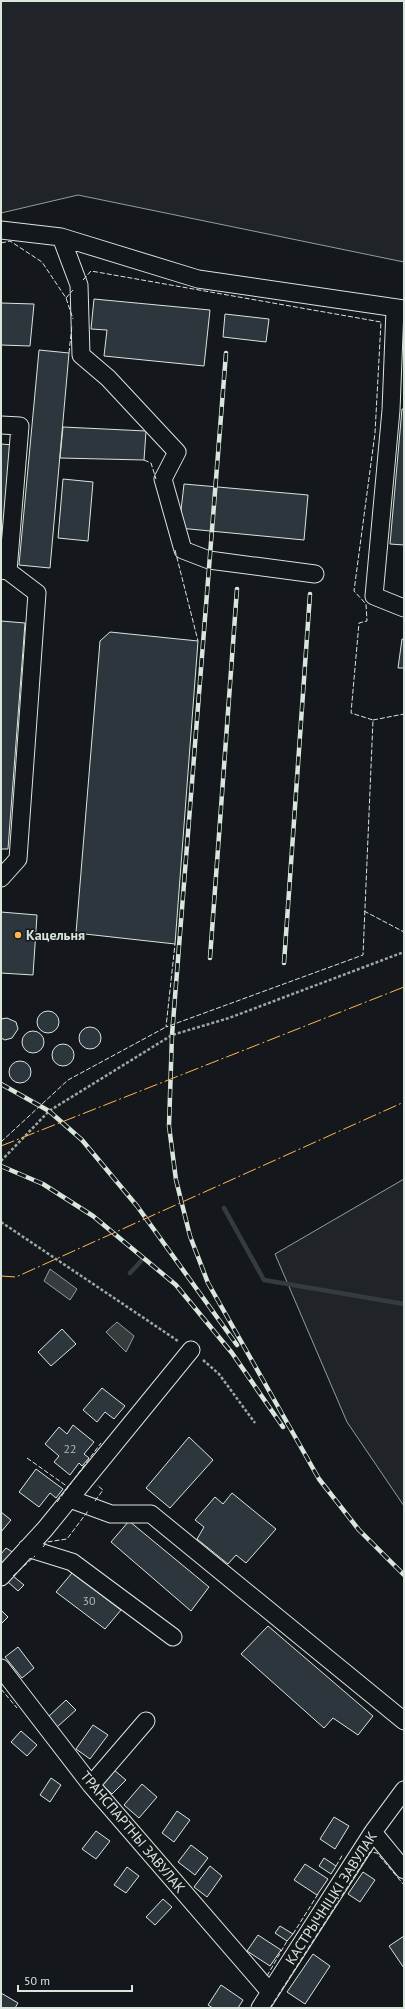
<svg xmlns="http://www.w3.org/2000/svg" width="405" height="2009" viewBox="0 0 405 2009" font-family="'PT Sans',sans-serif">
<style>
.green{fill:#202428;stroke:#939e99}
.water{fill:#363b3e;stroke:#939e99}
.lines{fill:none;stroke-linecap:round;stroke-linejoin:round}
.stream{stroke:#363b3e;stroke-width:4.5}
.building{fill:#2c363c;stroke:#d8e6dc}
.minor-casing{stroke:#d8e6dc;stroke-width:19}
.path{stroke:#9da8a2;stroke-width:2.5;stroke-dasharray:3 2;stroke-linecap:butt}
.minor{stroke:#14181c;stroke-width:17}
.rail-casing{stroke:#d8e6dc;stroke-width:4.5}
.rail{stroke:#14181c;stroke-width:3;stroke-dasharray:9;stroke-linecap:butt}
.fence{stroke:#d8e6dc;stroke-width:1;stroke-dasharray:5 2;stroke-linecap:butt}
.power{stroke:#ffb74d;stroke-width:1;stroke-dasharray:14 3 2 3;stroke-linecap:butt}
.poi-dot{fill:#ffb74d;stroke:#14181c;stroke-width:1.5}
.labels{text-anchor:middle;stroke-width:3;stroke-linejoin:round;paint-order:stroke}
.number-label{font-size:12px;fill:#adbab4}
.poi-label{font-size:14px;font-weight:bold;fill:#d8e6dc;stroke:#14181c;text-anchor:start}
.street-label{font-size:14px;fill:#d8e6dc;stroke:#14181c}
</style>
<rect width="100%" height="100%" fill="#14181c"/>
<path class="green" d="M1,1H404V262L78,195L1,213Z
M404,1179V1506L347,1422L275,1254Z"/>
<path class="water" d="M50,1269L77,1289L70,1300L44,1281Z
M117,1322L134,1336L126,1352L106,1332Z"/>
<g class="lines">
<path class="stream" d="M224,1208L264,1280L404,1304
M130,1273L141,1261"/>
</g>
<path class="building" d="M94,299L210,310L204,366L104,356L107,330L91,329Z
M1,303L34,304L30,346L1,345Z
M225,314L269,319L266,342L223,337Z
M39,350L69,353L50,568L19,565Z
M402,409H404V545L390,544Z
M63,427L146,431L144,460L60,458Z
M1,444L14,445L6,527H1Z
M63,479L93,482L88,541L58,538Z
M184,484L308,495L304,540L179,528Z
M1,621L25,623L8,849H1Z
M110,632L198,641L175,944L76,933L100,641Z
M402,639H404V668H398Z
M1,912L37,915L33,975L1,973Z
M37 1022a11 11 0 1 1 22 0a11 11 0 1 1-22 0Z
M7,1018L16,1022L18,1029L12,1038L5,1040L1,1038V1019Z
M79 1038a11 11 0 1 1 22 0a11 11 0 1 1-22 0Z
M22 1042a11 11 0 1 1 22 0a11 11 0 1 1-22 0Z
M52 1055a11 11 0 1 1 22 0a11 11 0 1 1-22 0Z
M9 1072a11 11 0 1 1 22 0a11 11 0 1 1-22 0Z
M62,1329L76,1344L51,1366L38,1352Z
M102,1388L125,1406L114,1419L105,1412L97,1422L83,1410Z
M73,1425L94,1442L84,1454L89,1458L82,1466L79,1463L70,1475L54,1462L59,1456L45,1444L59,1427L67,1434Z
M189,1437L213,1460L170,1508L146,1488Z
M36,1469L63,1489L56,1498L50,1493L39,1507L19,1492Z
M232,1493L276,1529L246,1563L236,1555L228,1564L197,1539L204,1527L195,1520L215,1497L223,1504Z
M1,1512L11,1520L1,1532Z
M129,1521L209,1587L191,1611L111,1542Z
M6,1548L14,1553L1,1567V1554Z
M72,1573L121,1610L105,1629L56,1592Z
M13,1576L24,1585L18,1591L8,1582Z
M1,1610L8,1617L1,1624Z
M268,1626L373,1716L358,1735L333,1718L324,1728L241,1654Z
M18,1647L34,1668L22,1678L5,1657Z
M66,1700L76,1710L57,1727L48,1717Z
M93,1725L108,1735L90,1759L76,1749Z
M21,1731L37,1745L27,1756L11,1742Z
M114,1770L126,1780L112,1794L101,1784Z
M51,1778L61,1785L50,1802L40,1795Z
M142,1784L157,1797L139,1818L124,1805Z
M177,1811L190,1820L174,1842L162,1833Z
M334,1817L349,1826L335,1849L320,1839Z
M96,1831L110,1841L96,1859L82,1849Z
M191,1845L208,1858L195,1875L178,1862Z
M324,1858L336,1866L331,1874L319,1866Z
M305,1864L328,1879L317,1895L294,1880Z
M210,1866L222,1876L207,1897L194,1887Z
M127,1867L139,1876L126,1893L114,1885Z
M363,1872L375,1880L360,1902L348,1894Z
M163,1899L172,1907L155,1925L146,1917Z
M280,1926L293,1934L287,1941L275,1933Z
M258,1935L281,1950L270,1966L247,1951Z
M404,1936V1968L389,1946Z
M313,1954L330,1966L305,2004L287,1992Z
M221,1985L243,2000L238,2008H213L208,2005Z
M1,1993L18,2003L15,2008H1Z"/>
<g class="lines">
<g class="minor-casing">
<path id="minor" d="M1,230L61,237L198,279L404,309
M61,237L79,285L81,355L108,378L177,452L163,479L183,550L209,560L315,574
M395,309L391,410L374,596L404,608
M1,425L20,426L8,571L1,570
M1,878L18,859L37,593L8,571
M70,1499L111,1514H151L404,1721
M27,1548L72,1562L173,1637
M1,1577L45,1529L191,1350
M1,1668L91,1785L270,1992
M91,1785L146,1721
M373,1832L404,1870
M260,2008L373,1832L404,1790"/>
</g>
<path class="path" d="M1,1161L49,1111L172,1035L229,1018L404,952
M1,1222L178,1341
M203,1360L219,1374L255,1423"/>
<use href="#minor" class="minor"/>
<g class="rail-casing">
<path id="rail" d="M226,353L172,1035L169,1126L176,1180L190,1236L208,1283L319,1479L359,1530L404,1575
M210,958L237,589
M284,963L310,594
M1,1084L49,1111L82,1140L137,1206L237,1345
M1,1166L43,1184L93,1216L176,1285L232,1353L283,1427"/>
</g>
<use href="#rail" class="rail"/>
<path class="fence" d="M1,243L10,241L42,262L66,298L73,319
M83,280L91,271L381,322L375,433L354,591L366,604L367,621L359,623L351,713L373,720L363,955L166,1027L175,944
M66,298L73,290
M69,353L72,325
M144,460L151,463L156,479
M175,550L198,641
M373,720L404,714
M364,911L404,932
M1,1142L68,1080L166,1027
M27,1458L68,1487
M95,1501L103,1490L97,1485
M57,1502L101,1443
M43,1547L47,1542L67,1539L88,1511
M13,1576L35,1556
M1,1689L17,1708
M336,1866L343,1854
M293,1934L318,1894
M267,1976L287,1941
M270,2008L370,1852L377,1853L404,1885"/>
<path class="power" d="M1,1146L404,987
M1,1276L16,1277L404,1102"/>
</g>
<circle class="poi-dot" cx="18" cy="935" r="4"/>
<g class="labels">
<g class="number-label">
<text x="70" y="1453">22</text>
<text x="89" y="1605">30</text>
</g>
<g class="poi-label">
<text x="26" y="940">Кацельня</text>
</g>
<g class="street-label">
<text transform="translate(133 1832) rotate(50)" y="5">ТРАНСПАРТНЫ ЗАВУЛАК</text>
<text transform="translate(331 1898) rotate(-57)" y="5">КАСТРЫЧНІЦКІ ЗАВУЛАК</text>
</g>
</g>
<rect width="405" height="2009" fill="none" stroke="#d8e6dc" stroke-width="4"/>
<path d="M18 1985v6h114v-6" fill="none" stroke="#d8e6dc" stroke-width="2"/>
<text x="24" y="1985" font-size="12" fill="#d8e6dc" stroke="#14181c" stroke-width="3" paint-order="stroke">50 m</text>
</svg>
